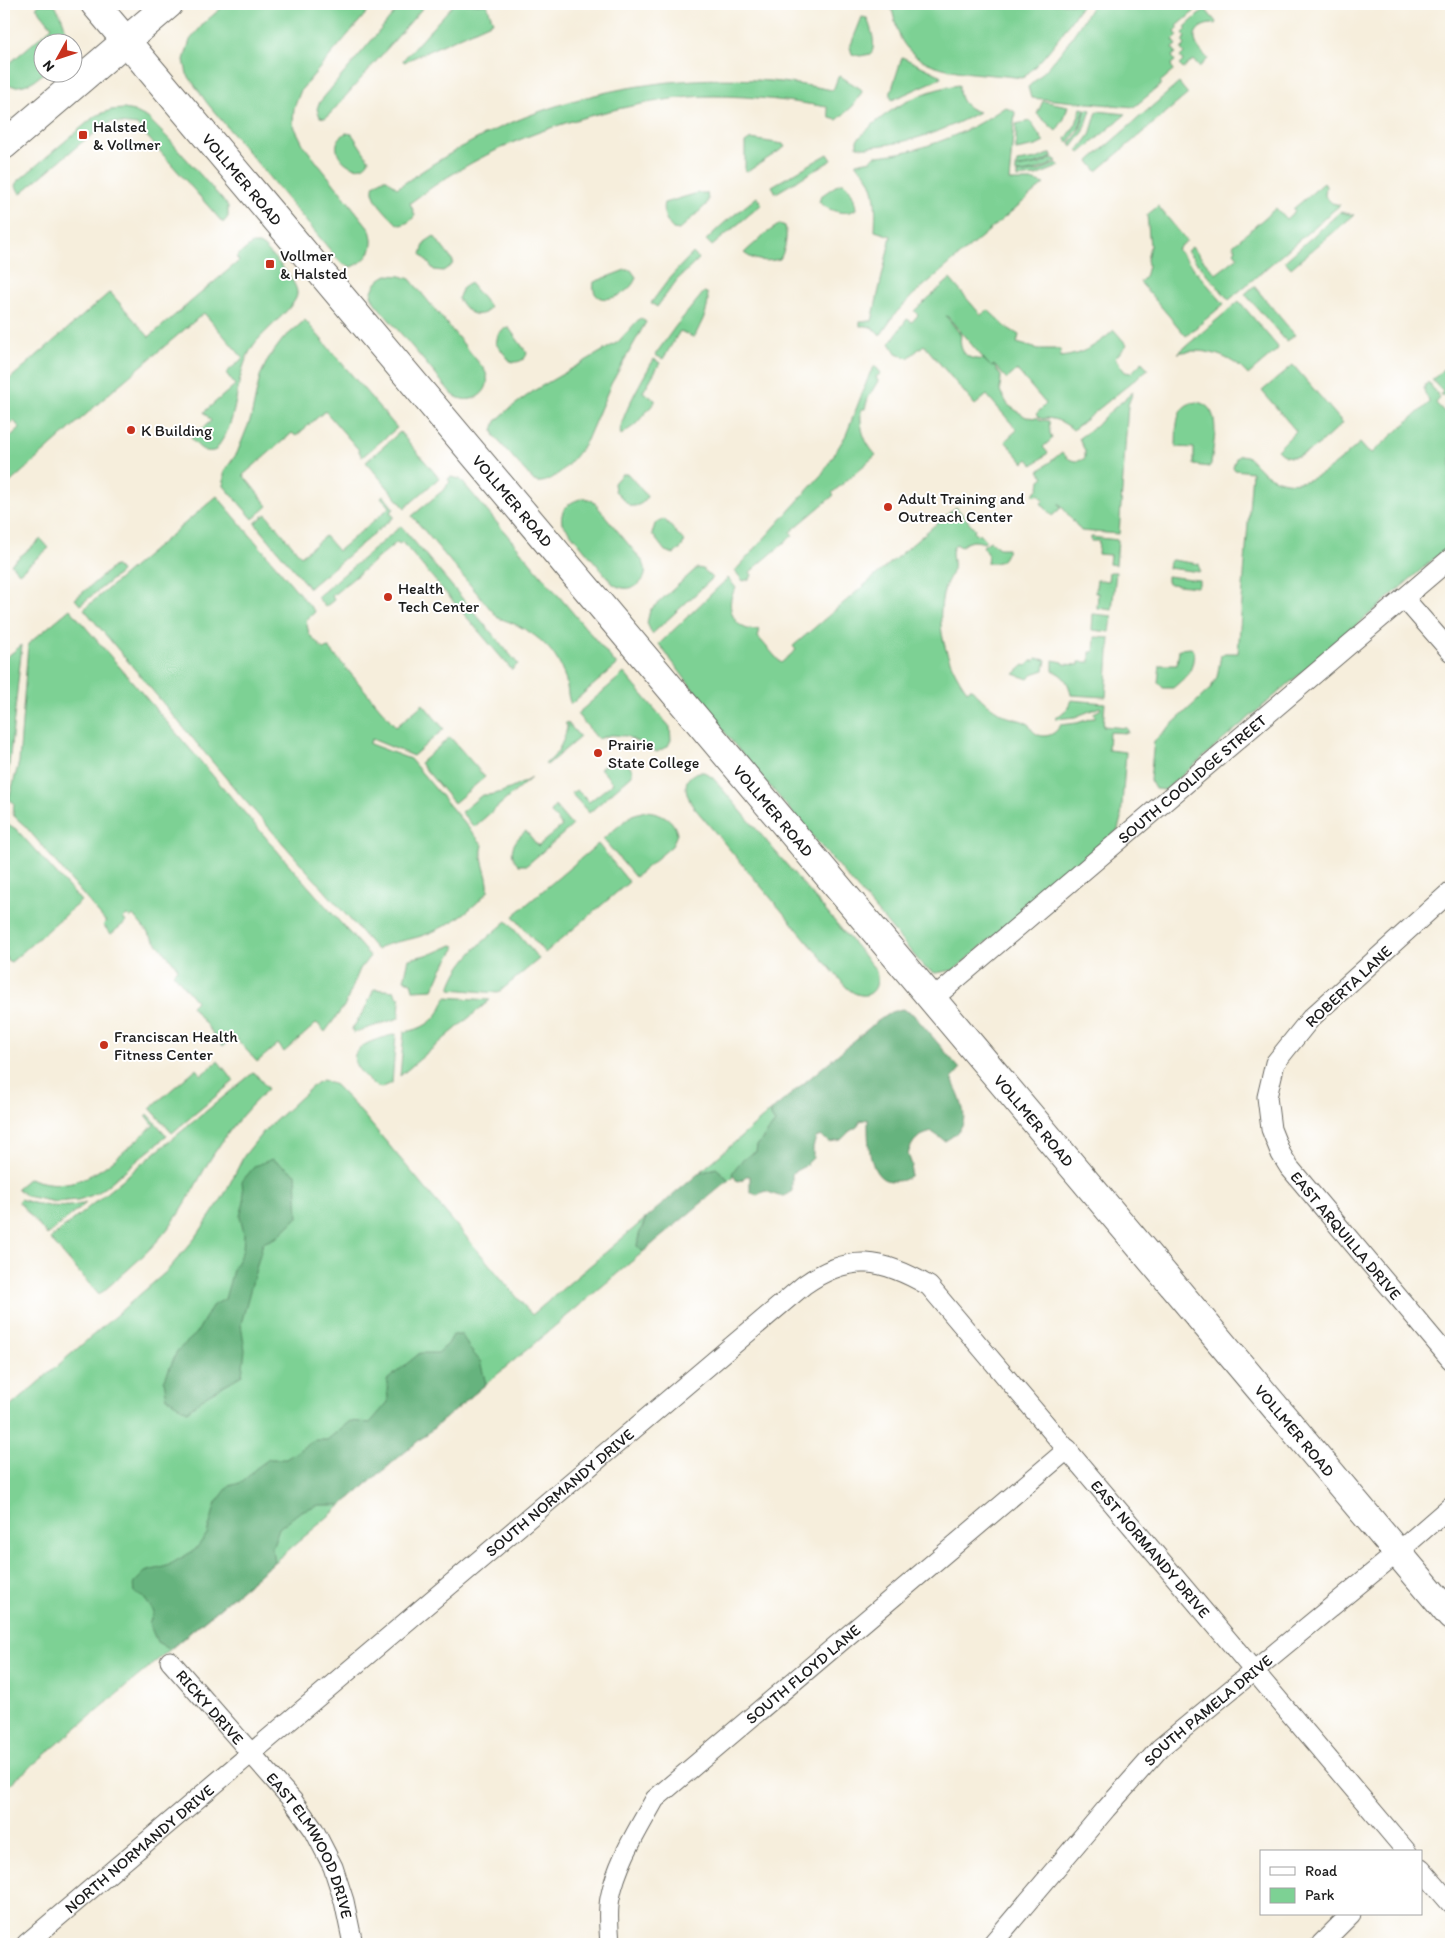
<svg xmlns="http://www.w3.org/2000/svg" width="1455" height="1948" viewBox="0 0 1455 1948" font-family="Itim,sans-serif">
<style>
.green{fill:#7dd194;stroke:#4c7658;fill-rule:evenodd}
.forest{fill:#66b37e;stroke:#41684d}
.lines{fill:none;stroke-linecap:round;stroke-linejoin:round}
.street-casing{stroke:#68665f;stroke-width:21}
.secondary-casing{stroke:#68665f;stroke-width:30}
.primary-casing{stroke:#68665f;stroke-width:30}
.street{stroke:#fff;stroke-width:19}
.secondary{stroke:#fff;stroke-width:28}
.primary{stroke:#fff;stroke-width:28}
.poi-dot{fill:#c8321e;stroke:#fff;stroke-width:2}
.labels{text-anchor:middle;stroke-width:4;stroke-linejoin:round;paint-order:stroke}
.poi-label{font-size:16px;fill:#1c1c1c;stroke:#fff;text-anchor:start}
.street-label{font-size:16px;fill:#1c1c1c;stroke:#fff}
</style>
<rect width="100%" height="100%" fill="#fff"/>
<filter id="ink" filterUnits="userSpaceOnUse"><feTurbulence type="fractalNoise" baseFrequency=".02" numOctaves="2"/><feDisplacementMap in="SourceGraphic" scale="10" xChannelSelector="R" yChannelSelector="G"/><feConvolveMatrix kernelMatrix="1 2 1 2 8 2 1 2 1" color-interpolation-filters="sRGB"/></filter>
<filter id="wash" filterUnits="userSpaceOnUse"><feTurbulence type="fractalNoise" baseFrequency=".0096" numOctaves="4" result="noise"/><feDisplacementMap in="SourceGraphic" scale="20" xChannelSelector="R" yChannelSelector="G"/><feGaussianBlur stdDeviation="1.12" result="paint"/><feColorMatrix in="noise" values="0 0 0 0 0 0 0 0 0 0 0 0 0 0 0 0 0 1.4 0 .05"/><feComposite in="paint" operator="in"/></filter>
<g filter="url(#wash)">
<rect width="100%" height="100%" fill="#f6eedc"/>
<path class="green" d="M41,4H54C62,16 67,27 66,42H42V72L44,73C32,83 22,89 5,85L4,68L52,27L36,7Z
M226,4H374L301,90L294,108L293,124L304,146L369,228C377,246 369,260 352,267L341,263L207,103L187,74L184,60L190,40L205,22Z
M402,4H426L331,113L325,118L320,117L317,109L319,103Z
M454,4H487L493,22L404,62L403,60Z
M890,4H1082C1065,31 1047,56 1024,77L1021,78C987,72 926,77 904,44C896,33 895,17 890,4Z
M1093,4H1203L1177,26L1179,28L1175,32L1178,36L1173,40L1177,45L1173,48L1176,53L1172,56L1175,61L1171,64L1173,71L1160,82L1162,84L1134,107L1031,98L1028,87C1055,64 1075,34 1093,4Z
M1205,9L1216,22L1215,24C1204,23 1191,30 1196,43C1198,49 1204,54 1208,59L1199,67L1193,60L1183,69L1179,65L1183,61L1180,57L1184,53L1181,49L1185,45L1182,41L1186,37L1183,33L1187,29L1185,27Z
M862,17L867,18C871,29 877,44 871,54L860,56L852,54L850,47Z
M902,57L940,75L941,78L892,100L890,95Z
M840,76L861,89L862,92L853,106L837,120L830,118L827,107C790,101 752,96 714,96C685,96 655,101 627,107C546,124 476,153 410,203L415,215C412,221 406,224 400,225L396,223C388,214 368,197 374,185L383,179H387L397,188C414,177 430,165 448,155C561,87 703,63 832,90L834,88L838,77Z
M1179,83L1188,94L1097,171L1089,161Z
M959,85C958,100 965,108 979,112C947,130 912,142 876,146C869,147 862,148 857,146V140C884,111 919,90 959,85Z
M1043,101L1068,106L1064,119L1056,131L1037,114Z
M1005,107L1015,112L1009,181H1034L1044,184L913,295L895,314L880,336C876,328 869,325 860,326V321H872L891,236L875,231C876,207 878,180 856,165V163L871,160L875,156C920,153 968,133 1005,107Z
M1081,108L1085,109L1079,128L1068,143L1066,139L1076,124Z
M124,109L134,111L148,118L168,138L228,206V217L223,223L137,125L111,122L81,143L20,194L16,186L18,181L95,116L111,110Z
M1086,109L1091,110L1084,131L1072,147L1070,143L1079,132Z
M1097,111L1126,114L1080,153L1078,151L1090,135Z
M1030,121L1044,142L1036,146L1016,150V124Z
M346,133L352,134L369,160C358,183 319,148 346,133Z
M751,139L783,144L785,147L747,172L745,170V143Z
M1050,153L1053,156C1043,163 1029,167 1016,167L1017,162L1037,159Z
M828,154L832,160L776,193L772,186Z
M1053,158L1057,161C1045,168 1030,173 1016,173V168L1040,164Z
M1057,163L1060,166L1036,176L1017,178V174L1039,171Z
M840,183H844C852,190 855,199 856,209C846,217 827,210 819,202L821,196Z
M1324,183L1326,186L1325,196L1332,203L1340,205L1229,300L1187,251L1192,247L1216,274L1238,257L1234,252L1236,249L1233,245L1276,208L1286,219L1295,211L1293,209Z
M698,193H707L708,200L706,205L679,230L673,229C667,223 661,211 664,203Z
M757,197L762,204L712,246L706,240L724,223Z
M1158,206L1187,241L1177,249L1224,304L1186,336L1140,282L1145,277L1148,266L1147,259L1150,246L1147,215Z
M1340,212L1354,215L1291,268L1285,261Z
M780,224L785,226C788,237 785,250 780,259C767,262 755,262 744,253L765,234Z
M434,236L453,261L452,265L443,271L434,270L421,254L425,242Z
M252,244H259L264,247C273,257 298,281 297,294C297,306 262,332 253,346C237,370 239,400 229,427C226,435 220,443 216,450C205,455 197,446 191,438L211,421L204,412L235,385L226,373L243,358L204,313L120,384L4,488V442L20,428L14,421L11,424L4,416V384L110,292L149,337L239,261L236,257Z
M693,253L699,259L677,280L657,307L651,303L672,275Z
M625,270H631L636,277C632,296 589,312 594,282Z
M387,275L401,276L410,279L484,369C497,391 470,409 452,394L375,303L371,295C373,286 378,279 387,275Z
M950,279L981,315L988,310L1006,327L1019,335L1017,343L1038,349H1060L1061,357C1082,355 1099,344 1114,330L1127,345L1115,358L1125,372L1131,373L1142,362L1148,369L1073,430C1065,422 1051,416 1041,419L1036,414L1046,404L1017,370L1007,379L994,365L991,367L994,366L1001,376L1000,391L1008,405L1026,417L1038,418L1041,421L1044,420L1049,421L1050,433L1052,439L1043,447L1048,453L1033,465L1028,459L1024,463L1005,441L1017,430L987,395L975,405L924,345L908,358L896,353L890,343L907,319L912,322L918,315L914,311ZM946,316H947L990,366L983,359C967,361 958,351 961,335Z
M470,283L490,307L485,313C471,318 466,309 458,299L463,287Z
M1254,286L1295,335L1286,341L1245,294Z
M704,292L707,293C711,307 701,323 695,336L693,337L680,331L663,359L655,355L675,327Z
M1239,301L1278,347L1277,350L1248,375C1231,355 1203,347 1178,353Z
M640,318L646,322L611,384L587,440C578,454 552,489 534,481L495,437L493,430L496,421L509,409L535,390L618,342Z
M305,320L397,428L362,457L358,449L325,411L296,436L292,433L243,475L268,506L253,519L224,486V472L237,453L251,418L260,376L268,359L283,339Z
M505,328H509L527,353C526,360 517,364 510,361L496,344L498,334Z
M654,359L660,363L643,392L655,400V402L635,425L621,435C615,425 647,371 654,359Z
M1293,365L1343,423C1327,436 1297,472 1277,450L1296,431L1262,391Z
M875,366L881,373L876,377L878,381L868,398L865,409H861C860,427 863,441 876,455L832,493L834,495L790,532L793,535L750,572L752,575L750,579L743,581L735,571L822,474L846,435L870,373Z
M1443,370H1451V393L1449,391L1443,396L1441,394L1443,392L1432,380Z
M1428,382L1439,396L1440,398L1436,403L1447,415L1451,411V544L1165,790L1155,789L1150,780L1154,741L1210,689L1217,677L1221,655L1225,653H1238L1252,472L1235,470L1233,467L1236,458L1240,455L1247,456C1254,462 1258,469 1266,474C1304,498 1333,466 1360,443L1368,452L1372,453L1429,403C1428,394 1419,391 1428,382Z
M1133,392L1128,405L1119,534L1081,531L1059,503L1061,508L1052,516L1041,503L1044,500L1038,494L1035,496L1033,494L1039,488L1040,480L1044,477L1039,471L1062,452C1068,460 1076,464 1085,458V451L1079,438L1096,426L1105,416Z
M1197,402C1224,407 1213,444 1211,464L1209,467L1194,465V448L1177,447L1176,445C1177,427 1174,404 1197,402Z
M400,432L439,478L405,508L366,462Z
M622,474H628L647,496C645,503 637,507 630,506L615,491L614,483Z
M451,477L460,479L617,665L571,704C567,698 568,685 565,678C556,646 528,627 498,618L412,516L447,487L446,486L450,482L448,479Z
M383,495L394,509L390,512L394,517L309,588L255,523L266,514L301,556L325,536L338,551L390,507L381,497Z
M217,496L315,612L306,620L309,634L323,649L329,648L396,727L423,704L444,729L413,756L372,739L370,742V744L410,759L483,845C478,861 490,875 488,891C471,912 440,932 414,938C401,942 387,942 377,950L241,796L84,609Z
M585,498L593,501L643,562C653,581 630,596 613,584L562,523C559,508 572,500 585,498Z
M956,507L975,529L974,531L977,535L979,533L986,541L984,543C975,540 968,540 961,547L956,544C948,552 955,560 953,569C951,576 947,581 945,587C934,624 945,660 967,691L971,688C981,700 993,710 1008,717C1014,719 1022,720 1027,723C1030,725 1031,730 1034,732C1043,740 1056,735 1060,725L1077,723L1095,717L1094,713L1101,709L1100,707L1075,717L1055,719L1067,709L1071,700L1105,703L1103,726L1126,728L1128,730V733L1109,732L1108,750L1126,752L1121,818L1118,830L954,970L935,973L925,968L733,743L659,644L728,578L736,588C722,606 736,635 760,629L758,637L781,663L796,650L793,646Z
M664,519L684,541L682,547L674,554L665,551L652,534L655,524Z
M401,526L518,664L512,670L402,542L399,544L397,542L332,596L334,600L325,607L317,597Z
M1091,537L1118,540L1116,565L1109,564L1110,555L1098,554L1099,541H1091Z
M41,539L49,548L19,573L11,564Z
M990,541L999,548H1008C1004,560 1001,564 987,563L988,554L983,546Z
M1172,560L1199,564L1200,572L1168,568L1169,562Z
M114,566H116L121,571L120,573L80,605L75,599Z
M697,568L703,569L713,578L652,634L647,623L650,610Z
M1109,572H1116L1112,610L1097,608L1098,593H1095L1097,580L1108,581Z
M1167,576L1199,580V585L1196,587L1170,584L1167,582Z
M70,609L292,868L370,956L360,969L345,1005L325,1032L317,1023L284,1052L278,1044L257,1062L234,1036L223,1046L191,1006L196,1001L173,973L178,968L133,915L130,918L127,915L123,918L126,922L111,934L103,925L106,922L26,827L13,815L14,803L9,799L19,762L28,644Z
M1093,614L1112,616L1110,632L1092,630Z
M1095,637L1110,638L1106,697L1071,695C1069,683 1064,675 1053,671V660L1063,662L1064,664L1079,665V662H1090V652H1094Z
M22,645L4,811V659Z
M1191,648L1194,651C1193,672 1188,675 1173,688H1163L1158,682L1160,665H1177L1179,649Z
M1036,658L1046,660L1044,670L1035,673L1028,679L1014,674L1024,665L1026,666L1031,661H1035Z
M624,673L670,727L671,740L668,746L657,752L626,736L611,735L598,739L577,714Z
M567,722L580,737L547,765L545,763C555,761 567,736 567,725L565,724Z
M450,737L485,777L454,803L420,763Z
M612,761C620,761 626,762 632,769V775L589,813L571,793L577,790L589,802L613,783L600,768Z
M699,772H704L713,778L875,969C881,982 874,1000 857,994C853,993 850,990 847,988L692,805C685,792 681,777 699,772Z
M530,777L531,778L474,827L461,812L482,795C498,796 514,787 528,780Z
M555,806L572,826L527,865H519C506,853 514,840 526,831L538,846L562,826L551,813Z
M645,811C660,812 674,818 677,834L672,846L635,877L603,839L632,815Z
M4,824H8L16,829L81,901L11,962L7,960L4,952Z
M598,844L629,882L545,953L513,916Z
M507,921L539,959L498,993L450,989C459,959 484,941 507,921Z
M452,945L455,946V949L442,969L433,989L413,990L411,982L404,980L409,959L434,953Z
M374,989L394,991L397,996L400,998L399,1018L353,1033L352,1029L365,1009Z
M446,997L490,1000L400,1076L404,1032C426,1029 439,1018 446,997Z
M396,1034L392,1083L381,1088C371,1085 367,1079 360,1071C340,1047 378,1039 396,1034Z
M218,1061L234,1081L172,1133L150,1108L196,1069L201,1075Z
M254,1072L268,1089C244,1111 225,1135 208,1163C197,1182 188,1201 175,1219C154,1249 126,1271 99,1295L50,1239Z
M323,1080L335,1085L361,1112L532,1315L646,1218L639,1235L637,1246L643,1252L4,1789V1703C12,1695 11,1685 4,1676V1412L167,1271L196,1237L223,1197L244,1156L263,1132L316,1083Z
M771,1111V1116L775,1123L757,1146L756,1153L732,1174L733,1176L729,1180L716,1168L698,1174Z
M148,1114L167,1136L99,1192L90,1196L78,1200L55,1202L26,1196L17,1188L29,1178C83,1199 116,1157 154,1125L146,1115Z
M20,1199C42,1207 64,1209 86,1203L47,1235L18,1201Z"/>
<path class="forest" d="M902,1009L913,1014L960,1069L952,1078C957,1094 972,1117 958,1131C955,1135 950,1138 945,1141L932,1132C917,1136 913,1140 908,1154L912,1165L910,1176C903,1181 900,1181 891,1181C867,1180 868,1135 868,1119L860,1121L857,1127L850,1131L841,1140L829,1142L821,1136L816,1138L813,1147V1158L805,1166L792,1173V1191C782,1201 776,1194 765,1191L757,1195L750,1191V1176H746L742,1180L737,1181L732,1174C736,1165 747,1155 756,1152L757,1146L775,1123L771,1116V1111L875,1023L891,1012Z
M272,1159L296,1174L298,1217L277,1237L263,1243L241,1324L245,1350L242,1375L206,1396L187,1411L167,1398L164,1381L177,1351L196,1334L212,1306L225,1299L233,1270L243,1250L244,1234L240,1216L244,1202L242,1181L255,1166Z
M716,1168L729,1180L643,1252L637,1246L639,1235L646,1218L698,1174Z
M453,1335H462L469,1348L480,1361L486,1384L342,1505H319L301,1511L279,1528L272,1548L274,1562L170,1649L157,1642L149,1623L154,1612L144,1598L135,1593L134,1583L145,1572L167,1566L195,1550L207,1534L216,1503L229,1486L243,1482L255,1469L269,1459H286L314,1440H327L350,1421L370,1423L388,1402L387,1380L420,1353H438L448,1344Z"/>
</g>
<g filter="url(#ink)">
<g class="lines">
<g class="street-casing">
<g id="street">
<path d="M1404,598L1451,652"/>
<path id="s1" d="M1451,891L1311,1018L1275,1063L1267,1097L1271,1129L1281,1154L1289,1167L1451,1360"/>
<path id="s2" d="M933,999L1451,558"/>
<path id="s3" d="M170,1661L293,1801L314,1830L333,1867L344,1901L353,1944"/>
<path d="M1421,1869L1451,1904"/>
<path id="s4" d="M26,1944L804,1285C850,1252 883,1259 929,1286L1407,1852"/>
<path id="s5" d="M610,1944C609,1929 607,1913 610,1898C617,1862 638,1830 655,1799L1068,1449"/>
<path id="s6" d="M992,1944L1106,1809L1160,1748L1398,1552L1451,1506"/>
<path d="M1321,1944L1351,1914"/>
</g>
</g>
<g class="secondary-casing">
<g id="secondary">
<path id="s7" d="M95,4L1451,1616"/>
</g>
</g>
<g class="primary-casing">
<path id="primary" d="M4,145L169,4"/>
</g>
<use href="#street" class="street"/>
<use href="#secondary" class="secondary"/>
<use href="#primary" class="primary"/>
</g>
</g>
<g class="poi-dot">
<rect x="78" y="130" width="10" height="10" rx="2.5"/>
<rect x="265" y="259" width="10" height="10" rx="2.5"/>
<circle cx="131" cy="430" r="5"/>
<circle cx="888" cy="507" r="5"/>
<circle cx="388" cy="597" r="5"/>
<circle cx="598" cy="753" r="5"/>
<circle cx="104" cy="1045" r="5"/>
</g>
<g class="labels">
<g class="poi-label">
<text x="93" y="132">Halsted<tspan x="93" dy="18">&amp; Vollmer</tspan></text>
<text x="280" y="261">Vollmer<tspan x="280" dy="18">&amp; Halsted</tspan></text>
<text x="141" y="436">K Building</text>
<text x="898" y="504">Adult Training and<tspan x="898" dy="18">Outreach Center</tspan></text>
<text x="398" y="594">Health<tspan x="398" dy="18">Tech Center</tspan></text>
<text x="608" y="750">Prairie<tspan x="608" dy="18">State College</tspan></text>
<text x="114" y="1042">Franciscan Health<tspan x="114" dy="18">Fitness Center</tspan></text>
</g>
<g class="street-label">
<text dy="6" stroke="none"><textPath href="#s7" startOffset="229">VOLLMER ROAD</textPath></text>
<text dy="6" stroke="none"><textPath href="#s7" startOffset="649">VOLLMER ROAD</textPath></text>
<text dy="6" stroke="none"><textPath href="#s2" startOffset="340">SOUTH COOLIDGE STREET</textPath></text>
<text dy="6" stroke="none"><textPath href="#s7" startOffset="1054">VOLLMER ROAD</textPath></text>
<text transform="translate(1348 986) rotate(-43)" y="6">ROBERTA LANE</text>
<text dy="6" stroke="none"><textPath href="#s7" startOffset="1459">VOLLMER ROAD</textPath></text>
<text dy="6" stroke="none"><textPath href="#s1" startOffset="445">EAST ARQUILLA DRIVE</textPath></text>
<text dy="6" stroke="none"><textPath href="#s7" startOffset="1864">VOLLMER ROAD</textPath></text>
<text dy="6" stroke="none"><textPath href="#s4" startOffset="699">SOUTH NORMANDY DRIVE</textPath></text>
<text dy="6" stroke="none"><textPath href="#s4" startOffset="1498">EAST NORMANDY DRIVE</textPath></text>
<text dy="6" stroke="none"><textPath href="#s5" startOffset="349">SOUTH FLOYD LANE</textPath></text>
<text dy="6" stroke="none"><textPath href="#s3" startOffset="61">RICKY DRIVE</textPath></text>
<text dy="6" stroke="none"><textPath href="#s6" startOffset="319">SOUTH PAMELA DRIVE</textPath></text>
<text dy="6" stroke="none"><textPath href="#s3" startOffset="234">EAST ELMWOOD DRIVE</textPath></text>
<text dy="6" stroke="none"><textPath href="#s4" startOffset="148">NORTH NORMANDY DRIVE</textPath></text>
</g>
</g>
<rect width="1455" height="1948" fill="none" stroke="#fff" stroke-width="20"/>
<rect x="1260" y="1850" width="162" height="65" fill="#ffffff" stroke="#a4a4a4"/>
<rect x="1270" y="1867" width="25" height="8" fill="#ffffff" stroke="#a4a4a4"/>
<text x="1305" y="1876" font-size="15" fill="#1c1c1c">Road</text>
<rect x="1270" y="1888" width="25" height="15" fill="#7dd194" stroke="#a4a4a4"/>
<text x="1305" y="1900" font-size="15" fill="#1c1c1c">Park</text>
<g transform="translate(58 58) rotate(230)"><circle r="24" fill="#ffffff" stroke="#a4a4a4"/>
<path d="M0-4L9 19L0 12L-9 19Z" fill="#c8321e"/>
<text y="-8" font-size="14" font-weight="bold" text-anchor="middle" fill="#1c1c1c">N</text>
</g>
</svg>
